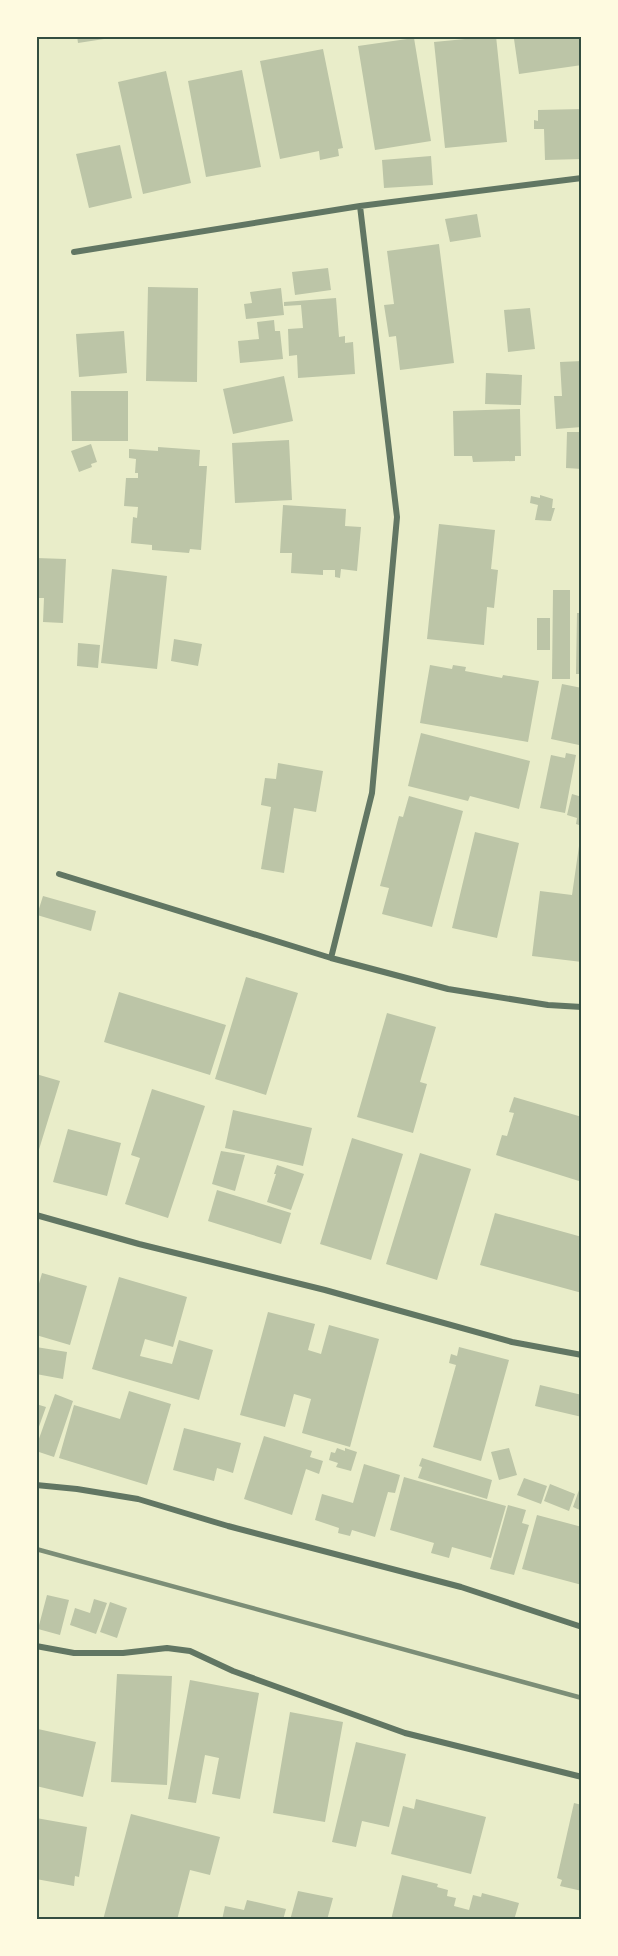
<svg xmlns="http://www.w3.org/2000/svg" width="618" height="1956" viewBox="0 0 618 1956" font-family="Signika,sans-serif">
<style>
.building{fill:#bcc5a7}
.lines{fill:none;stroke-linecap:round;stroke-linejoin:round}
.minor{stroke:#617663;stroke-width:6}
.rail{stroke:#7c8e77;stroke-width:4.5}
.neatline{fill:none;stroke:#344e41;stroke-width:2}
</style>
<rect width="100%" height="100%" fill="#e9edc9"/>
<path class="building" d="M77,36H117V37L78,43Z
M496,36L507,142L445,148L434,42Z
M539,36H582V65L519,74L514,39Z
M414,38L431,141L375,150L358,46Z
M323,49L343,148L338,149L339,156L320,160L319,151L280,159L260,61Z
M242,70L261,167L206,177L188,81Z
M166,71L191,183L143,194L118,82Z
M582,109V159L545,160L544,129H534V120L538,121V110Z
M120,145L132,198L89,208L76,154Z
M431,156L433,185L384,188L382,160Z
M477,214L481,237L450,242L445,219Z
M439,244L454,363L400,370L396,336L389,337L384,305L394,304L387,251Z
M328,268L331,290L295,295L292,272Z
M148,287L198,288L197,382L146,381Z
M281,288L284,315L246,319L244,304L252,303L250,292Z
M336,298L339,337L345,336V343L353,342L355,374L298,378L297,355L289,356L288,329L303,328L301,305L284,306V302Z
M530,308L535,349L508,352L504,310Z
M274,320L275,331H280L283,359L240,363L238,341L259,339L257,322Z
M124,331L127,373L79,377L76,334Z
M582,361V427L556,429L554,396H562L560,362Z
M486,373L522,375L521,405L485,404Z
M284,376L293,421L233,434L223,389Z
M71,391H128V441H72Z
M520,409L521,456H515V461L473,462L472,456H454L453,411Z
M567,432H582V469L566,468Z
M289,440L292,500L235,503L232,443Z
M91,444L97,462L91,464L92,467L79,472L71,451Z
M158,447L200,450L199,466H207L201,550L190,549L189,553L152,550V545L131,543L133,517L137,518L138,507L124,506L126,478H138V473H135L136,459L129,458V449L158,451Z
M540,495L553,499L552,508H555L551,521L535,520L538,505L530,503L531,496L540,498Z
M283,505L346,509L345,526L361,527L357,571L341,569L340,578L335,577V570H323V575L291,573L292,553H280Z
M439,524L495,530L491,569L498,570L494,608L487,607L484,645L427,639Z
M36,558L66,559L63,623L43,622L44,598H36Z
M112,569L167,576L157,669L101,663Z
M553,590H570V679H552Z
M577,613H582V674H576Z
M537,618H550V650H537Z
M174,639L202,644L198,666L171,661Z
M78,643L100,645L98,668L77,666Z
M430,665L452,669L453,665L466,667L465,671L502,678L503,675L539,681L528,742L420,723Z
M562,684L582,688V728L579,745L551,739Z
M421,733L530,761L519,809L470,796L468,801L408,786Z
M566,753L576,755L565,813L540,808L551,755L565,758Z
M278,763L323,771L316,812L294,808L284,873L261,869L271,807L261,805L265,778L276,779Z
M572,794L582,797V826L576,824L577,818L567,815Z
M409,796L463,811L432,927L382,914L389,888L380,886L399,816L403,817Z
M475,832L519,843L497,938L452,928Z
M579,846H582V962L532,956L540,891L572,895Z
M43,896L96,911L91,931L37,915Z
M246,977L298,993L266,1095L215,1079Z
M119,992L226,1025L210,1075L104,1042Z
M387,1013L436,1027L420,1082L427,1084L413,1133L357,1117Z
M36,1074L60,1081L37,1156H36Z
M152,1089L205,1106L168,1218L125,1204L140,1158L131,1155Z
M514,1097L582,1117V1171L579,1181L496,1155L502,1135L507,1136L514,1113L509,1112Z
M233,1110L312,1128L303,1166L225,1148Z
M68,1129L121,1143L107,1196L53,1182Z
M352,1138L403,1154L371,1260L320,1244Z
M221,1151L245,1155L235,1191L212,1184Z
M420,1153L471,1169L437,1280L386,1264Z
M277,1165L304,1174L291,1210L267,1202L276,1174H274Z
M217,1190L291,1213L281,1244L208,1221Z
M495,1213L582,1237V1293L480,1265Z
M42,1273L87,1286L70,1345L36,1335V1294Z
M119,1277L187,1297L173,1347L145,1339L140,1356L172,1364L179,1340L213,1350L199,1400L92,1369Z
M268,1312L315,1324L308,1350L321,1354L329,1325L379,1339L350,1447L302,1433L311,1399L294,1394L285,1427L240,1415Z
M36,1347L67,1352L63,1379L36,1374Z
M459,1347L509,1360L481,1461L433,1447L456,1365L449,1363L451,1354L457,1356Z
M540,1385L582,1395V1417L535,1406Z
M129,1391L171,1404L147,1485L59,1458L74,1405L120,1419Z
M55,1394L73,1401L54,1457L36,1451V1447Z
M36,1404L46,1407L36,1435Z
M184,1428L241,1443L233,1473L217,1468L214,1481L173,1470Z
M264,1436L312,1451L310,1457L323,1461L319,1474L306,1469L292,1515L244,1499Z
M337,1448L345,1451V1448L357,1452L351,1471L336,1467L338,1463L329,1460L331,1452L335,1453Z
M509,1448L517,1475L499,1480L491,1452Z
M422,1458L492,1480L487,1499L418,1478L422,1467L419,1466Z
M364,1464L400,1475L395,1493L388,1492L375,1537L352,1530L350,1536L338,1533L339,1528L315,1520L322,1494L353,1503Z
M404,1477L506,1506L491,1558L452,1547L449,1558L431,1553L434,1543L390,1530Z
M524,1478L547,1486L541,1504L517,1495Z
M550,1484L575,1494L569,1511L544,1501Z
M579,1490L582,1492V1511L573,1507Z
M508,1505L526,1510L522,1523L529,1525L514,1575L490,1569Z
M537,1515L582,1527V1585L522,1569Z
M47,1595L69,1600L60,1635L38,1629Z
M94,1599L107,1603L96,1634L70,1625L75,1608L90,1613Z
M110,1602L127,1608L117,1638L100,1632Z
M117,1674L172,1676L167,1785L111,1782Z
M190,1680L259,1693L240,1799L212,1794L219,1758L205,1755L196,1803L168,1799Z
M290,1712L343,1722L325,1822L273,1813Z
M38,1729L96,1742L83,1797L36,1786V1737Z
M356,1742L406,1754L389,1827L362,1821L356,1847L332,1842Z
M416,1799L486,1817L471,1874L391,1854L403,1806L414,1809Z
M574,1803L582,1805V1891L560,1886L562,1880L557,1878Z
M131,1814L220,1837L210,1875L190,1870L177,1920H103Z
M36,1818L87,1827L79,1877L75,1876L74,1886L36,1879Z
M402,1875L438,1884L437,1887L448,1890L447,1896L456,1898L454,1906L469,1910L473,1895L481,1897L482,1893L519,1903L514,1920H391Z
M298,1891L333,1898L327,1920H290Z
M247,1900L286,1909L283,1920H222L225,1906L244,1910Z"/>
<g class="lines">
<path class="minor" d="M74,252L360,206L582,178
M59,874L331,958L448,989L548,1005L582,1007
M331,958L372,793L397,517L360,206
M36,1215L139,1244L325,1290L512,1342L582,1355
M36,1485L77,1489L138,1499L228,1526L461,1587L582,1627
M36,1646L74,1653H123L167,1648L190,1651L233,1671L405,1733L582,1777"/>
<path class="rail" d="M36,1549L582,1698"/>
</g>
<rect width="618" height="1956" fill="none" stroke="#fefae0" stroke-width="75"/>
<rect x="38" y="38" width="542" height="1880" class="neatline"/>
</svg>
